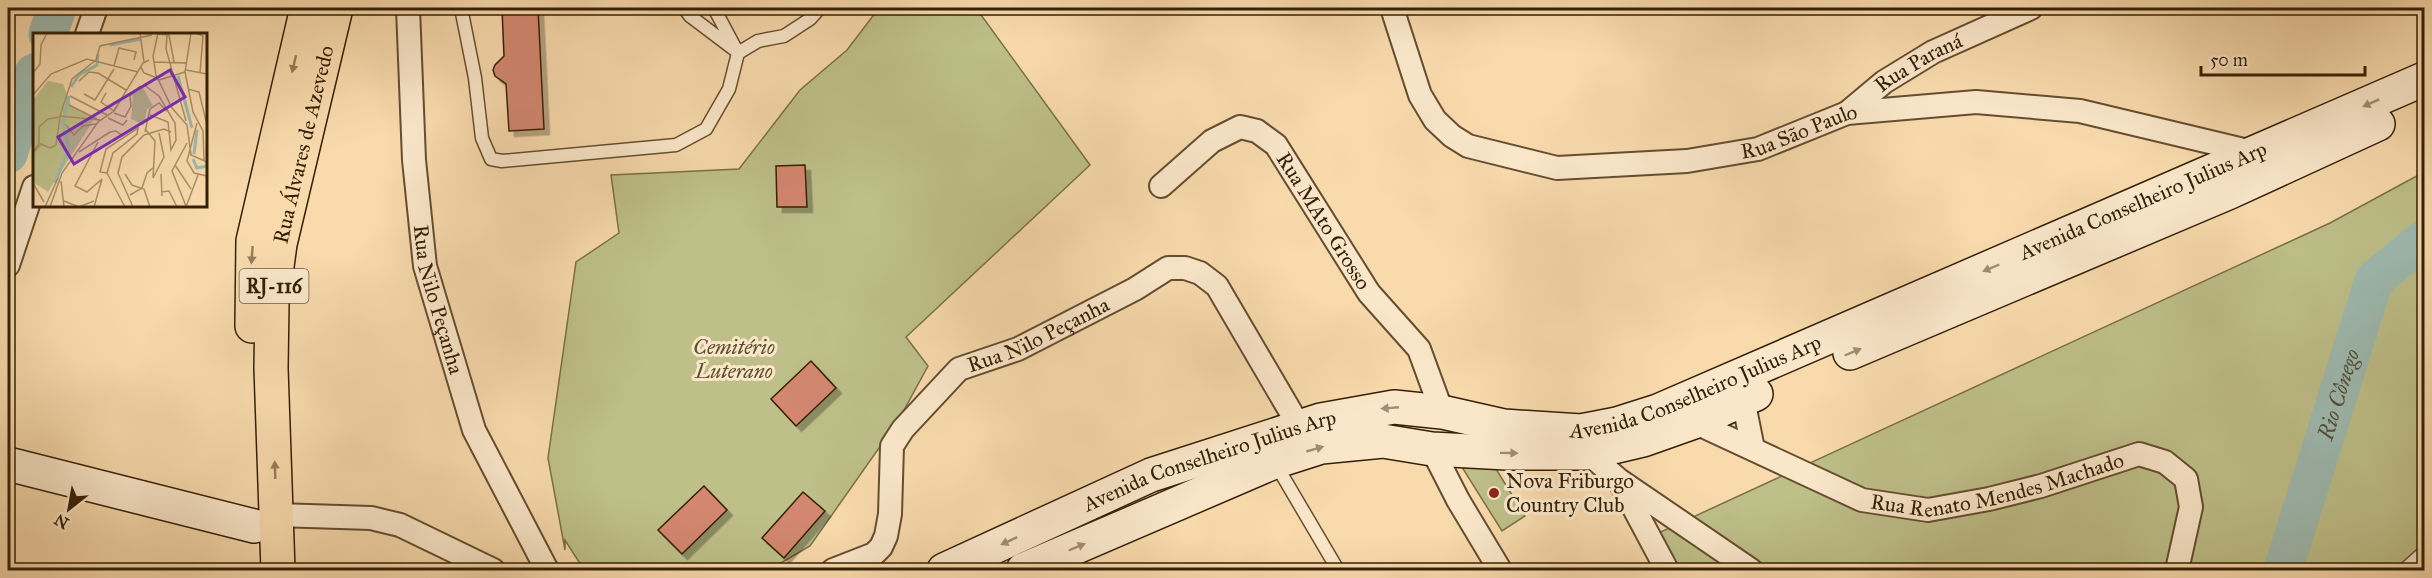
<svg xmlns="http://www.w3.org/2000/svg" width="2432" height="578" viewBox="0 0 2432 578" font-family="'IM FELL Great Primer',serif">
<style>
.green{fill:#bebf89;stroke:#797047;stroke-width:1.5}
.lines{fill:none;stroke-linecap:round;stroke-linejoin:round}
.river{stroke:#9ebab0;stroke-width:39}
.building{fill:#d3876f;stroke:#342005;stroke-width:1.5;filter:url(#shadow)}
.lane-casing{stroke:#654e2f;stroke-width:15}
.street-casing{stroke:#654e2f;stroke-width:26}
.secondary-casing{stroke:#342005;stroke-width:36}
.primary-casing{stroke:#342005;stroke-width:36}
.lane{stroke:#fae7ca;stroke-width:12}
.street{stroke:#fae7ca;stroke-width:22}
.secondary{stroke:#fae7ca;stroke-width:33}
.primary{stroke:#f8daad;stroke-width:33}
.oneway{fill:#967d59}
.oneway2{fill:#a18d71}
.poi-dot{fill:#8f2418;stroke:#fae7ca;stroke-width:2}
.labels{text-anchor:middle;stroke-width:6;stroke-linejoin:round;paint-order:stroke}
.shield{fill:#fae7ca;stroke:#6f5c40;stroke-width:1.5}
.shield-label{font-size:20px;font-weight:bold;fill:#342005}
.street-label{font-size:21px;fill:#342005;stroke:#fae7ca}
.park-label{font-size:21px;font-style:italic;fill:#5d502d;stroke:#fae7ca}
.poi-label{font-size:21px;fill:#342005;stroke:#fae7ca;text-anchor:start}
.water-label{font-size:22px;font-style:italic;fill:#544e38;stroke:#fae7ca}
.inset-river{fill:none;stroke:#9ebab0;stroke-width:3}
.inset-road{fill:none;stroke:#aa906a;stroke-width:1.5}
.view{fill:#7b2cbf;fill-opacity:0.15;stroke:#7b2cbf;stroke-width:3}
.inset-edge{fill:none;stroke:#342005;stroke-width:3}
</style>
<defs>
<filter id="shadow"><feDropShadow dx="5.5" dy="5.5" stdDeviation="0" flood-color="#0004"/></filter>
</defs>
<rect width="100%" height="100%" fill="#f8daad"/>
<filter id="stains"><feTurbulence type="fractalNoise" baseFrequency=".00333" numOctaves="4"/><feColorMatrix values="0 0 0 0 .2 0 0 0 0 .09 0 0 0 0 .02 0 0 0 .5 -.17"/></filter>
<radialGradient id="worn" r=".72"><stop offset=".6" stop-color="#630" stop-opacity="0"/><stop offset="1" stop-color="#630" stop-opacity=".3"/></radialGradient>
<path class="green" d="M879,8H976L1090,165L906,337L928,366L898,421L810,546L769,570H584L565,540V550L548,458L576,262L619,233L611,175L739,169L800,90L847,50Z
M2424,172V570H1675L1654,535L2330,223Z
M1460,464L1496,469L1525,516L1502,531Z"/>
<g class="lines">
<g class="river">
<path d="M48,34L57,8"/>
<path d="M8,154L34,73"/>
<path id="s1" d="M2283,570L2374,280L2424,239"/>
</g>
</g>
<path class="building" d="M538,8L544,129L509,131L506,84L495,76L493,70L495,65L504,56L502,9Z
M805,165L807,207H777L776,166Z
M811,361L836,388L796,426L771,399Z
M704,486L727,510L682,554L658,530Z
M803,492L825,511L784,558L762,538Z"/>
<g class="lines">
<g class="lane-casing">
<path id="lane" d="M461,8L475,78L482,138L491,159L502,161L676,145L706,129L729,89L738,53L714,8
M684,8L690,16L735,50
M738,53L758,41L784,36L810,19L820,8
M1275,463L1338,570
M2404,570L2424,552"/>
</g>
<g class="street-casing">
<g id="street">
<path id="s2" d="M408,8L414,160L425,266L474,430L547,570"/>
<path id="s3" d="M1392,8L1420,95L1435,120L1452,136L1468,146L1557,168L1687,161L1758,149L1847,113L1976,102L2080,111L2256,153"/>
<path d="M87,34L96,8"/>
<path id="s4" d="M1847,113L1884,82L1933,52L2031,8"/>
<path id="s5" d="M1161,186L1212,141L1240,127L1257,131L1276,145L1369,293L1419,349L1442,412"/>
<path d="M8,265L34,187"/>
<path d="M1743,399L1753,449"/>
<path id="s6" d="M1694,422L1862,500L1928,510L1989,499L2041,486L2139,454L2165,462L2186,479L2191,507L2177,570"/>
<path d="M1432,449L1458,500L1500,570"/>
<path d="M1588,453L1619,480L1751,570"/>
<path d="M1620,482L1667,570"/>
<path d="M277,515L371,518L400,525L493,570"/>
<path id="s7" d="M833,570L874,554L881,547L886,536L890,514L892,446L903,429L959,369L1018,349L1135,289L1168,268H1185L1200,273L1217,286L1299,426"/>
</g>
</g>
<g class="secondary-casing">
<g id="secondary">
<path d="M1850,353L2230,192L2378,124"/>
<path d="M8,464L254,526"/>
<path id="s8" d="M944,570L1151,475L1321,420L1394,407L1442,412L1504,426L1581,431L1617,424L1658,411L2424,79"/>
<path d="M1023,570L1274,462L1321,447L1383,441L1432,449L1507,453H1588L1643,440L1694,422L1756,394"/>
</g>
</g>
<g class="primary-casing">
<g id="primary">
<path d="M252,326L253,241L307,8"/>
<path id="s9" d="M278,570L271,368L272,303L280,244L336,8"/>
</g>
</g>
<use href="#lane" class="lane"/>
<use href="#street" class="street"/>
<use href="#secondary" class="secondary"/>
<use href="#primary" class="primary"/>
</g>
<defs><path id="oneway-solid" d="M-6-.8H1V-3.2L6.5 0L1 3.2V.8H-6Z" transform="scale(1.5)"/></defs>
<g class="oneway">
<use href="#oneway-solid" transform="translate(294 64) rotate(103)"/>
<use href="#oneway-solid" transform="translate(252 255) rotate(94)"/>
<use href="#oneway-solid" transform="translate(275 470) rotate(-92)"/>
</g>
<g class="oneway2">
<use href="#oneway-solid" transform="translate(2371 103) rotate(156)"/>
<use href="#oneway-solid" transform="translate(1991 268) rotate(157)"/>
<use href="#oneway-solid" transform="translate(1853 352) rotate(-23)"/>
<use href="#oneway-solid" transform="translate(1390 408) rotate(175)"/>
<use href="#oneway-solid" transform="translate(1315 449) rotate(-16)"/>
<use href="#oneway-solid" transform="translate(1509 453) rotate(1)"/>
<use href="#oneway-solid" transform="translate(1009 541) rotate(155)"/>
<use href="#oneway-solid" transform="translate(1077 547) rotate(-23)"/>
</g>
<circle class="poi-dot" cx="1494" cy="493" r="6"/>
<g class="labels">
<rect class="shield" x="239.5" y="269" width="69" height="34" rx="4.5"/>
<g class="shield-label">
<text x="274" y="293">RJ-116</text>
</g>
<g class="street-label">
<text dy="7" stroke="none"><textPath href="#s4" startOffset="88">Rua Paraná</textPath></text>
<text dy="7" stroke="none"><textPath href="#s3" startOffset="501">Rua São Paulo</textPath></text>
<text dy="7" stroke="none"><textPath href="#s9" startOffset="429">Rua Álvares de Azevedo</textPath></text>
<text dy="7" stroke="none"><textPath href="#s8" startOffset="1278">Avenida Conselheiro Julius Arp</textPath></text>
<text dy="7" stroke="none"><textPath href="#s5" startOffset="230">Rua MAto Grosso</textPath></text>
<text dy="7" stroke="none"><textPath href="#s2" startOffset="294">Rua Nilo Peçanha</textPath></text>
<text dy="7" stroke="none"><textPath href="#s7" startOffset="345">Rua Nilo Peçanha</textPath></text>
<text dy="7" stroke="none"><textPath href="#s8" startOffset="792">Avenida Conselheiro Julius Arp</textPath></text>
<text dy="7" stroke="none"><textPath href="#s8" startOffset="288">Avenida Conselheiro Julius Arp</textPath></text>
<text dy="7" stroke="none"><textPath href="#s6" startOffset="324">Rua Renato Mendes Machado</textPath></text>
</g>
<g class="park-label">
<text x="734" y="354">Cemitério<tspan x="734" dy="24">Luterano</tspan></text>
</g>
<g class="poi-label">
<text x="1506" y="488">Nova Friburgo<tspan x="1506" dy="24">Country Club</tspan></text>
</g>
<g class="water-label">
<text dy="8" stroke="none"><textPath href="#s1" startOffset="184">Rio Cônego</textPath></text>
</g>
</g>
<g transform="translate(33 33)">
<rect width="174" height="174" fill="#f8daad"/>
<path d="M15,48L30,51L38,72L62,85L15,159L0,149V67ZM109,53L120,73L114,76L111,92L98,86L100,61Z" fill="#bebf89"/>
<path class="inset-river" d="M77,12L108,6M145,43L159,95M38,54L46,42L64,32L65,21M161,121L164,97M160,126L164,135L174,133M22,150L36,116L30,91L36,63"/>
<path class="inset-road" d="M107,0L111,29M125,0L120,23L123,42L139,75L154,92L158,122L174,129M158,0L152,39L160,79L170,98L171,127M163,0L170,3L167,40M125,1L136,2L141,29M134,2L133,16L153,88M63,27L39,46L27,83L67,87M63,27L67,13L119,2M121,29L154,30M81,33L86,15L103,19L101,27M108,34L111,40L124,45M153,37L174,41M0,40L7,31L8,12L14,0M126,47L152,39M46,48L56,39L65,40L93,57M111,52L126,63L142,90L143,107L138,117L135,89L117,82M155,56L166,59L174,92M73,60L68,69L81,78M51,61L62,67L81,36M0,62L18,41L54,26L105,39M37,63L74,82M36,72L64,86M81,80L92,84L98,73L97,63L107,53M27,84L23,112L17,115L8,111L0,120L6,110V94L15,86ZM75,85L90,92L94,87M164,90L154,128L161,140L174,143M32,91L41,102L50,93L63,91M113,97L122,108L120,145L131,124L126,100M112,99L117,76L126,70L134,78M65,109L42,153L54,159L69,146M46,119L77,99L83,98L90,103M142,132L158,156M74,140L67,139L73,116L105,95L104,101L80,120L74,140L92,174M92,141L99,152L111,156L117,174M128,141L129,163M28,148L31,174M0,150L11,169M128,159L136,158L144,174M97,162L109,155L114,140L121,134M31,168L46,174L61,168M153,173L139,138L154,110M12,174L25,145M17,174L29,140L65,89L81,78L110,30L116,27M61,174L69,146M100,174L85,140L89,124L111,102L131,96L138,99M153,174L165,142"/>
<path class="view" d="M137,37L152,64L41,131L25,104Z"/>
<rect width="174" height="174" class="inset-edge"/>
</g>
<rect width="2432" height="578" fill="none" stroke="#f8daad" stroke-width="30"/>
<rect x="9" y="9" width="2414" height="560" fill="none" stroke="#342005" stroke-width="3"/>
<rect x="15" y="15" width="2402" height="548" fill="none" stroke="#342005" stroke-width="1.5"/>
<g transform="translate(69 509) rotate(211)" stroke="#fae7ca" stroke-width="4.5" paint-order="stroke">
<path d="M0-4.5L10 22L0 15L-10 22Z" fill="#342005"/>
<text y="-9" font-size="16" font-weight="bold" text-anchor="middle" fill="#342005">N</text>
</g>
<path d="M2201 66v9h164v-9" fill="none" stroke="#342005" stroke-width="3"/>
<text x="2210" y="66" font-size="18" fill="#342005" stroke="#fae7ca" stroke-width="4.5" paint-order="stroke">50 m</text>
<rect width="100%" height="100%" filter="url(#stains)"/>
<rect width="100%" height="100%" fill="url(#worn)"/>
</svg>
